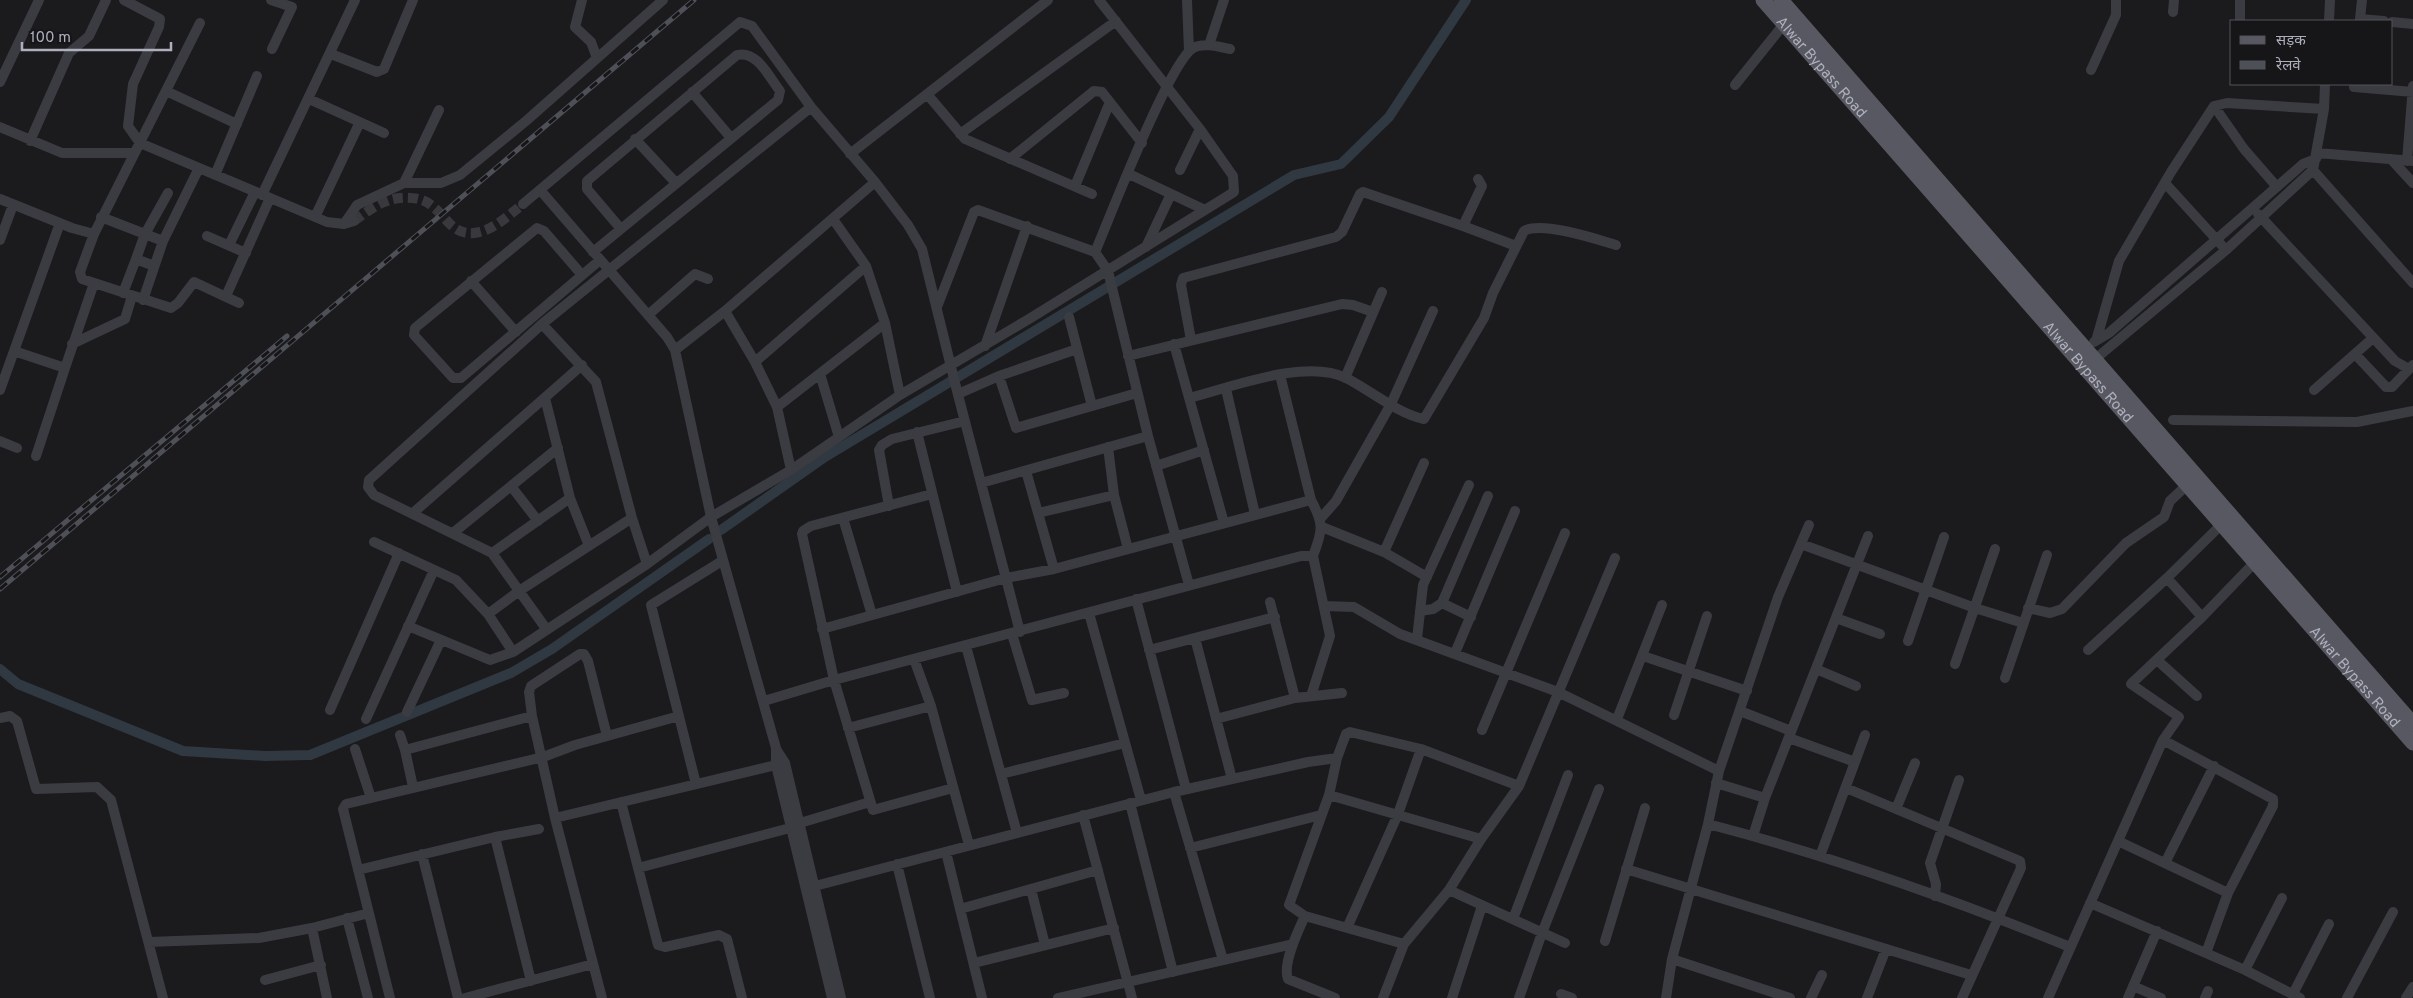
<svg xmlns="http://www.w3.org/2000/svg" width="2413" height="998" viewBox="0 0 2413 998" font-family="Overpass,'Noto Sans Devanagari',sans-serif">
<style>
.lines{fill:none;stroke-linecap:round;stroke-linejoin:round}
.canal{stroke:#303841;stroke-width:10}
.street-tunnel{stroke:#38383d;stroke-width:10;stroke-dasharray:10 5;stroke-linecap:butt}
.street{stroke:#3b3c42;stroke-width:10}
.primary{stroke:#575861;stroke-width:15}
.rail-casing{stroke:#4e5057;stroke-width:5}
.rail{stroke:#161518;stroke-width:3;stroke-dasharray:9;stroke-linecap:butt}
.labels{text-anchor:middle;stroke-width:4;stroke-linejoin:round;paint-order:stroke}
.street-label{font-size:15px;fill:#adb0bc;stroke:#161518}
</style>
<rect width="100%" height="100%" fill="#1b1a1d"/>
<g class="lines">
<path class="canal" d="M721,530L825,457L1294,175L1341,164L1389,117L1466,0
M0,669L18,684L183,751L265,756L310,755L511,673L552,649L709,539"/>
<path class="street-tunnel" d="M354,221C364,214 375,205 387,201C399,196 421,196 431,205C446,216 452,235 474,233C493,231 509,215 523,204"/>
<path class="street" d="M124,0L160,19L159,27L133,84L128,126L140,143L327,222L344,224L354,221
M271,0L292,7L272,49
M582,0L575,27L591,42L597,58
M1187,0L1189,51
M2362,0L2360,19L2384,21
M2173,12L2174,0
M2240,21V0
M2329,21L2330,0
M2392,22L2413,24
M1209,45L1224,0
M331,54L377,72L384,69L413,0
M2091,70L2116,15V0
M0,82L39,0
M2354,84V87L2413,92
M1735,85L1784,24
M166,91L237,124
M692,92L731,138
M927,94L965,139L1092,194
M309,99L384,133
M2214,106L2244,149L2277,187
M0,127L62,153H134
M960,134L1116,21
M635,139L676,183
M30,141L69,53L89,36L106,0
M2318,153L2413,161
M850,154L1048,0
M1010,159L1094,91L1102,92L1142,143
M2391,159L2413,183
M2407,161L2413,86
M1180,170L1200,129
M2313,170L2413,283
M1129,174L1205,210
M215,175L257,76
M404,183L439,110
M2165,183L2226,250
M1075,186L1110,102
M541,191L667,337L675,350L711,517L776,748V765L832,998
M262,195L355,0
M0,199L72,228L94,234L200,23
M523,204L740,22L752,26L811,107L875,182L908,225L922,249L957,391L1020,632
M2258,214L2395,361L2409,369L2413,365
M101,217L163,241
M315,217L360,122
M833,219L866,266L885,323L900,395
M344,224L357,205L404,183H441L460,175L526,121L663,0
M1463,226L1482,186L1478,179
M94,234L80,272L82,279L171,308L178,303L194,282L239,303
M207,236L246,253
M0,240L13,205
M229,245L255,192
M1146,247L1171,194
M593,252L778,100L780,91C769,77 757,50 737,55L587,181V189L621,229
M136,259L145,234L168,193
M582,275L544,231L537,228L415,328L414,335L453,378H461L600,260
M471,281L516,332
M123,293L136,259L154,266
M226,296L270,198
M143,300L163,241L199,168
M937,307L974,212L978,210L1095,252
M725,311L755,362L777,407L791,470
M648,315L695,274L708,279
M1069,317L1092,406
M542,324L596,382L632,518L647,564
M1191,340L1181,285L1183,278L1336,237L1342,232L1360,194L1363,192L1463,226L1516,246
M2096,341L2119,261L2171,172L2214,106L2227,103L2324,109
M2094,342L2109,333L2303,164L2316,159
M72,344L125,319L132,296
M1174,344L1224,523
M985,346L1027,226
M675,350L725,311L875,182
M14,351L65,368L94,283
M2355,354L2386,387H2392L2409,369
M1128,356L1342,304L1353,305L1373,312
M2094,360L2226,250L2313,170L2324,109L2325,84
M755,362L866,266
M820,374L839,437
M999,376L1016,428L1137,393
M1345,378L1382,292
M1226,389L1255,514
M0,390L60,223
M2314,390L2373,338
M958,394L999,376L1077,349
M545,398L570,498L589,546
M1189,398C1232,387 1306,358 1346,378C1370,390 1398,414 1424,419L1484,318L1493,293L1524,231C1542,221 1596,239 1616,245
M777,407L885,323
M2173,420L2357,422L2413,411
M917,432L957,592
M0,441L17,448
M1108,447L1114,495
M36,456L65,368
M1156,466L1204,450
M1026,471L1054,569L1311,500L1280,375
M981,483L1148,436
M511,486L538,521
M932,494L811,526L803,531L802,534L834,680L873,810L953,788
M1311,500C1324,524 1323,530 1313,556
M889,506L879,450L882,445L892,439L965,421
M413,513L582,365
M1038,513L1114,495L1128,549
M843,518L872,615
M1321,518L1336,501L1391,404L1433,311
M1322,527L1384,552L1427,577
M453,533L558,448
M374,542L456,580L488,614L513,652L647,564L711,517L791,470L900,395L1029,319L1234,192L1233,176L1200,129L1099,0
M1801,544L1975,608L2023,623
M1384,552L1424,463
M492,553L570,498
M2167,578L2222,524
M1189,585L1148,436L1108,271L1095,252C1110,217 1169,63 1193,48C1203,42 1220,47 1230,49
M1136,599L1186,789
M1270,602L1295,698
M1442,603L1471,617
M1324,606L1354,607L1400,634L1558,692L1719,771
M2028,608L2050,613L2062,609L2126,543L2164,517L2170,501L2187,485
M1420,611L1433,609L1442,603L1488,496
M1089,613L1141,800
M488,614L519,591L632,518
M1836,618L1880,634
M408,626L490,660L513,652
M822,629L1006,578L1054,569
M547,630L492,553L374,495L368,487L369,480L542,324L811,107
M1012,634L1032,700L1064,693
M1195,638L1232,779
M1417,639L1423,585L1469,485
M1908,641L1944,537
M966,646L1017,833
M1149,650L1275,617
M2088,650L2167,578L2202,617
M1455,653L1515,511
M1643,656L1747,691
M914,659L931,706
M2157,660L2197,696
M1955,664L1995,549
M1816,669L1856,686
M2005,678L2047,555
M764,701L834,680L1301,556H1313L1330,636L1311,696
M330,710L399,553
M1740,711L1791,731
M407,712L441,640
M1674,715L1707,616
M0,718L10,716L17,721L36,789L97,787L111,800L163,998
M366,719L434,570
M1216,719L1295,698L1342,693
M1617,719L1662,605
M848,728L931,706L969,845
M1482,730L1565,533
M400,735L405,750
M1789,738L1855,762
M2163,740L2273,799V806L2228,893
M355,749L371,798
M776,749L785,763L841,998
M1001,774L1125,743
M1716,783L1765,798L1868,536
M696,784L651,605L722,561
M1519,786L1615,558
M413,787L405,750L532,716
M1846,788L2020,861L2021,868L1962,998
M1174,792L1223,960
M1329,795L1337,758
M621,802L658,945L665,947L719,935L727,939L742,998
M1130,803L1173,972
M1896,809L1915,763
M1083,815L1132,998
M555,818L776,765
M800,823L870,802
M1708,824C1831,856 1952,899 2070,947
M1753,836L1765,798
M495,837L539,829
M2118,841L2228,893L2206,953
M1190,848L1321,815
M946,852L982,998
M422,854L458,998
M1820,856L1865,735
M2165,863L2214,766
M897,864L930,998
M638,868L790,828
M1626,869L1971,975
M358,870L495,837L531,981
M815,886L1174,792L1308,762L1337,758L1346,734L1350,732L1421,749L1519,786L1481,839L1449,890L1404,944
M1031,889L1045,945
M1449,890L1565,943
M1935,896L1936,884L1930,863L1959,780
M2090,903L2245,970L2300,998
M960,909L1098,870
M1305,916L1289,905L1329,795L1481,839
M347,918L368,998
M1513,919L1568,775
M312,928L327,998
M1347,928L1398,814L1421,749
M1605,941L1645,808
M149,942L259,938L312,928L369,913
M1672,959L1790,998
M974,963L1114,928
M2245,970L2282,898
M265,980L321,965
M2133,986L2161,998
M1561,994L1572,998
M2293,994L2329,924
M390,998L343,809L346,804L543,757L575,745L679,716
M465,998L593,964
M602,998L555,818L532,716L529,692L531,686L580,654H584L588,661L607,736
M1058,998L1293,944
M1335,998L1288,979C1282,964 1298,931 1305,916L1404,944L1383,998
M1452,998L1482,906
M1519,998L1542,933L1599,789
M1666,998L1672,959L1708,824L1719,771L1778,597L1809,525
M1811,998L1822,975
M1867,998L1886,949
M2048,998L2163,740L2179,717L2131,684L2202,617L2255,562
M2128,998L2157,931
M2205,998L2208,991
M2347,998L2393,912
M2406,998L2413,987"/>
<g class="primary">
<path id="s1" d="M1763,0L2413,743"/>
<path d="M1781,0L2413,724"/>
</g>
<g class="rail-casing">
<path id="rail" d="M0,577L287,336
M0,589L694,0"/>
</g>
<use href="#rail" class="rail"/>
</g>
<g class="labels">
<g class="street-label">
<text dy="5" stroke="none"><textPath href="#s1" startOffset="89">Alwar Bypass Road</textPath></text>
<text dy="5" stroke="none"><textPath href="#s1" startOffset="494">Alwar Bypass Road</textPath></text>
<text dy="5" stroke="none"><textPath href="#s1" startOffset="899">Alwar Bypass Road</textPath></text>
</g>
</g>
<rect x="2230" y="20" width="162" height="65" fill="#161518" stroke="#52535a"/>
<rect x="2240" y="36" width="25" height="8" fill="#575861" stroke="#52535a"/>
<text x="2276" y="45" font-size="15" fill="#adb0bc">सड़क</text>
<rect x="2240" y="61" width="25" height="8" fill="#4e5057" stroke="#52535a"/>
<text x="2276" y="70" font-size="15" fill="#adb0bc">रेलवे</text>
<path d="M22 42v8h149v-8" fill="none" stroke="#adb0bc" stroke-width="2.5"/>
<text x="30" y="42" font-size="15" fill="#adb0bc" stroke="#161518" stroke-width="4" paint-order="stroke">100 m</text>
</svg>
